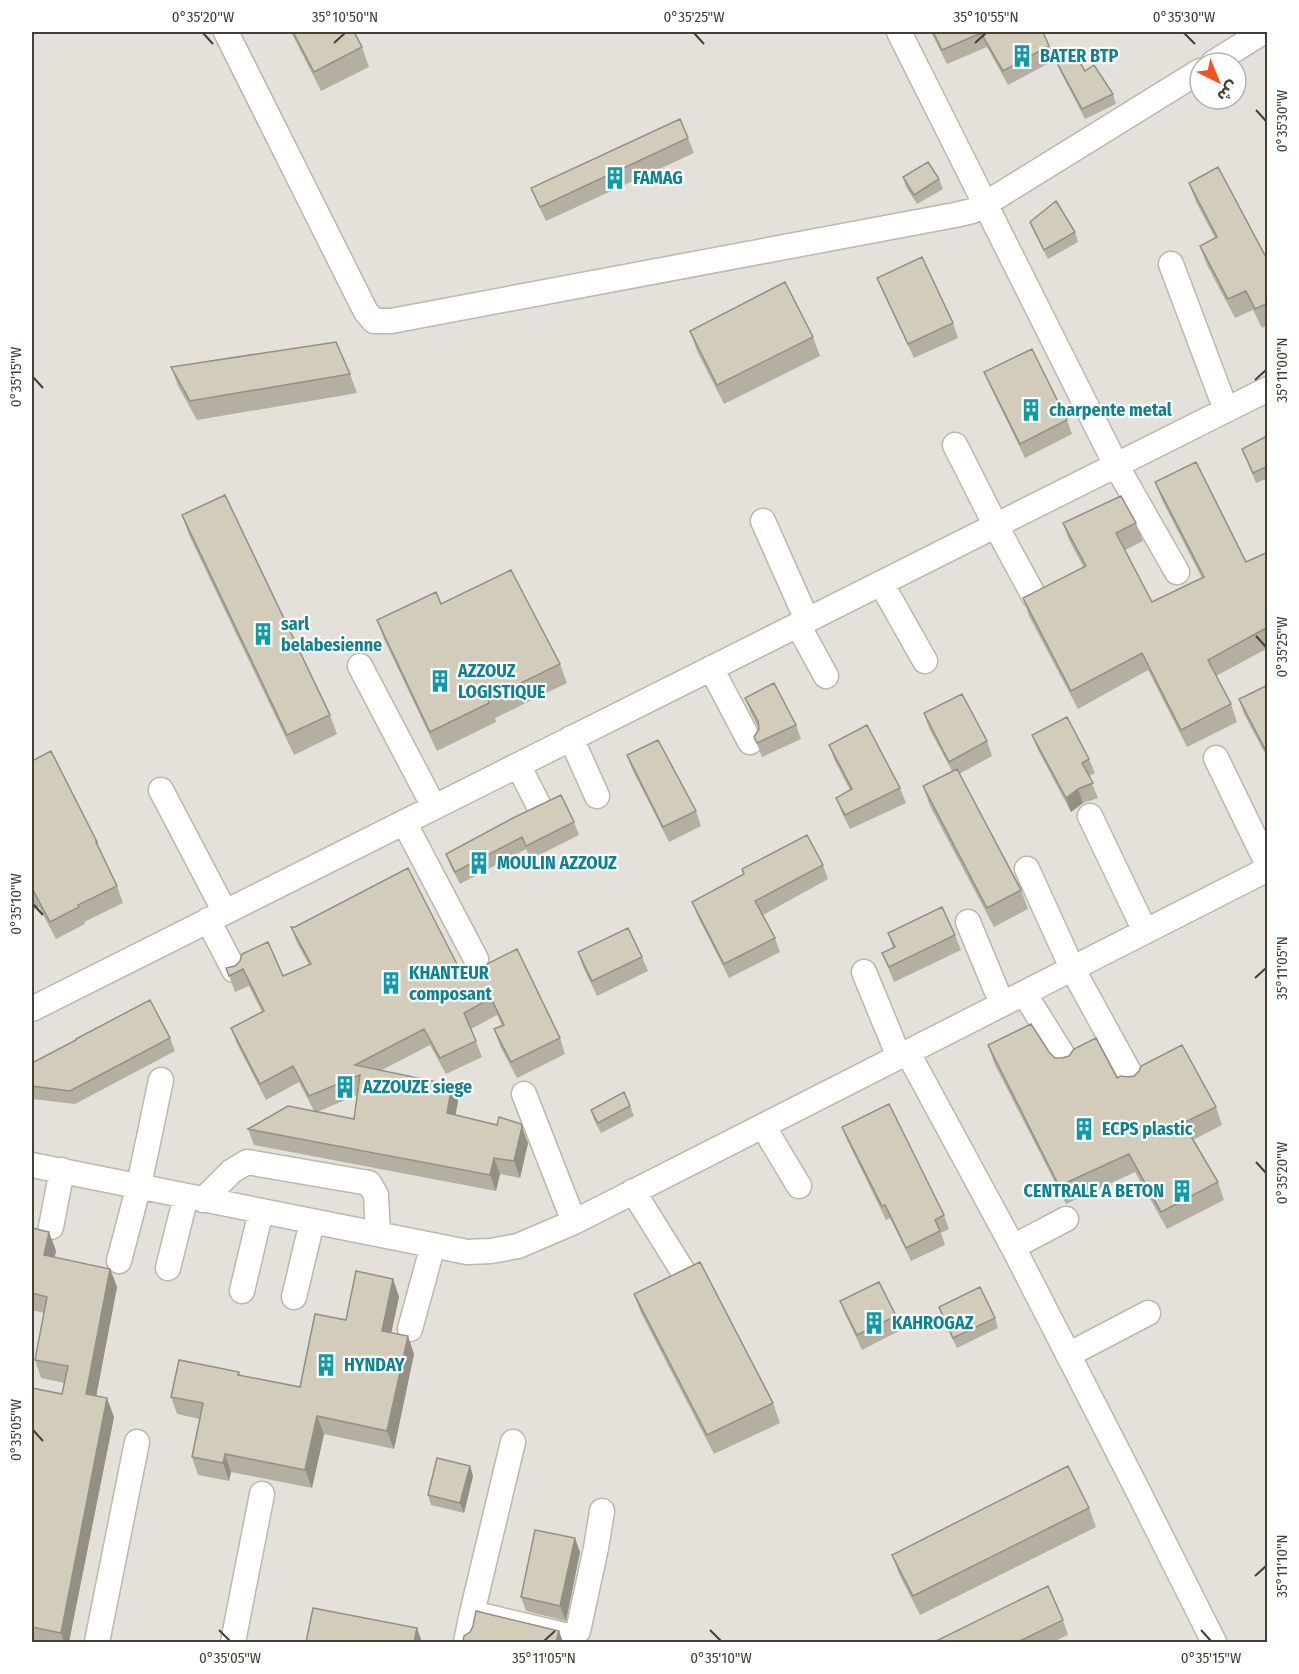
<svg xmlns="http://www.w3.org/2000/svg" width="1299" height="1674" viewBox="0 0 1299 1674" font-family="'Fira Sans Condensed','Noto Sans Arabic',sans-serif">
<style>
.industrial{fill:#e4e0da;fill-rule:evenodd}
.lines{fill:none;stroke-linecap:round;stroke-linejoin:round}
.minor-casing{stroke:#bdb8a8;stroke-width:27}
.minor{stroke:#fff;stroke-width:24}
.wall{fill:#b5afa1;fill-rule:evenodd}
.shaded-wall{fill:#948f83}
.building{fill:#d3ccbb;stroke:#948f83;stroke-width:1.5}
.ticks{fill:none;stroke:#444035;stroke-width:2}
.labels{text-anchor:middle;stroke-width:4.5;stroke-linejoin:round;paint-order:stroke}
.culture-label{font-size:18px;font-weight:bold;fill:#0d838f;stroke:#fff;text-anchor:start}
.neatline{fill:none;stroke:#444035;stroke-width:2}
.ticks-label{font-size:15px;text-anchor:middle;fill:#444035}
</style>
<rect width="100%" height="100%" fill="#f2efe5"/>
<path class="industrial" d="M32,32H1267V1642H32ZM1200,63H1236V99H1200Z"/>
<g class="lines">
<g class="minor-casing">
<path id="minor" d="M226,32L366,312L374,321H391L955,215L972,211L985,204L1200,71
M899,32L1116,465L1177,572
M1213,63L1263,32
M1171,264L1226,410
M955,445L996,526L1034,596
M763,521L807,620
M881,583L925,661
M798,625L826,676
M360,666L434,807
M711,668L750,742
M571,738L597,796
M1216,758L1268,865
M518,765L538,804
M161,790L225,912
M1090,816L1145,931
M404,822L476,959
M1027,869L1072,968L1134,1081
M208,920L234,970
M968,922L1002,1004
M864,972L899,1057
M1024,993L1067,1062
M32,1009L1268,389
M908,1053L1013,1247L1134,1483L1214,1642
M524,1094L574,1222
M763,1126L799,1186
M32,1165L467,1252L491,1251L518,1246L574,1222L1268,869
M633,1191L684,1273
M203,1200L232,1171L247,1162L369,1183L376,1195L378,1234
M51,1227L62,1170
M1013,1247L1066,1219
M119,1261L139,1185L161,1080
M168,1268L186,1196
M242,1291L261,1211
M294,1297L312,1222
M410,1329L433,1245
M1068,1355L1148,1313
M472,1613L513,1442
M97,1642L137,1442
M233,1642L262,1494
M466,1642L472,1613L568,1636L578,1631L596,1548L602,1511"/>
</g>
<use href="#minor" class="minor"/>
</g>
<path class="wall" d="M291,32H354L362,47L369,67L321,91Z
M931,32H1043L1055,60L1008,85L987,47L947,64Z
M1055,59L1085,71L1113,94L1116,104L1085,119L1059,69Z
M32,134L34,141L32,143Z
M688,138L694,153L546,221L537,202L531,188Z
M903,177L939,179L943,189L917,204L906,187Z
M1189,183L1268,261V325L1262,328L1253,310L1235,318L1207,265L1200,246L1215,238L1196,202Z
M1030,222L1075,232L1078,242L1048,259L1034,232Z
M877,278L953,323L958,338L914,358L883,292Z
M690,331L813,337L820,356L724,404L697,351Z
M171,367L350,374L357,393L197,420L178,386Z
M984,372L1067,420L1072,434L1025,458L990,386Z
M1268,438V478L1256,483L1242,449Z
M1155,482L1246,562L1268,552V648L1216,676L1231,704L1237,722L1187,747L1148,670L1078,709L1029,616L1023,598L1084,568L1069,540L1063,523H1136L1143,541L1125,550L1152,602L1202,578L1162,500Z
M182,515L330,715L337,734L294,755L189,535Z
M377,620L560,664L567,683L495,718L496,722L437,751L384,639Z
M1268,685V759L1244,714L1239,699Z
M745,698L796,725L801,739L762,757L754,737L759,729L751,713Z
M924,713L987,741L992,756L959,774L1021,890L1028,909L994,927L930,806L923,786L952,771L929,728Z
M1032,735L1089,759L1095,773L1089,776L1098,798L1083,803L1071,812L1038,750Z
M829,745L900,788L906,803L850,829L842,813L836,798L850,790L834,759Z
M627,755L696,811L701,826L669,842L632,769Z
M32,761L97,842L103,858L117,886L123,903L84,922L85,924L56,939L39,907L32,910Z
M574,822L579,835L531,859L526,849L460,884L451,867L446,854Z
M823,865L828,879L763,915L775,938L780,952L729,978L698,917L692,902L744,874L742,869Z
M291,927L463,976L560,1038L565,1054L517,1078L500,1046L494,1029L502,1026L497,1015L471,1029L482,1057L446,1074L430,1045L382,1070L458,1101L455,1115L528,1143L520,1178L500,1174L496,1191L254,1145L248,1129L314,1111L299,1082L266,1100L237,1044L231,1028L262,1012L249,986L235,992L226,968L235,966L283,976L309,965L297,943ZM357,1095L354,1119L317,1112Z
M888,933L955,935L961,950L894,982L882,953L893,948Z
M578,952L642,957L648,971L597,996L583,967Z
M170,1038L175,1051L75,1104L32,1099V1063Z
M988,1045L1049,1052L1055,1058H1062L1069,1056L1117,1078L1216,1107L1222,1125L1193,1140L1218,1182L1224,1200L1167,1229L1135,1172L1066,1204L994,1063Z
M630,1106L634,1116L601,1133L594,1120L591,1110Z
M842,1127L944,1215L949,1229L941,1233L945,1245L911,1261L890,1218L886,1220L847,1140Z
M32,1228L49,1232L56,1251L54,1258L110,1269L117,1287L96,1396L114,1417L69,1642H32V1388L62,1394L64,1383L41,1378L35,1360L44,1313L32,1310Z
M393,1279L399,1297L391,1333L414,1354L394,1449L324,1434L312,1488L231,1472L229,1481L198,1475L192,1457L200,1419L177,1414L171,1397L239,1372L240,1375L300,1387L346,1320Z
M634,1294L773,1403L780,1423L714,1454L641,1313Z
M840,1301L896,1316L901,1330L862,1350L846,1316Z
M939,1307L995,1318L998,1328L957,1348L942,1317Z
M470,1466L473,1476L464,1513L431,1505L428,1495Z
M1089,1508L1096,1527L920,1615L899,1574L892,1555Z
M580,1552L566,1621L526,1611L521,1597Z
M1063,1620L1068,1635L1053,1642H939Z"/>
<path class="shaded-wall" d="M1078,789L1083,803L1071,812L1066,798Z
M452,1085L458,1101L453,1129L447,1113Z
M522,1127L528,1143L520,1178L514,1161Z
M494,1158L500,1174L496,1191L490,1175Z
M49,1232L56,1251L51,1274L44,1255Z
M110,1269L117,1287L93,1413L86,1394Z
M393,1279L399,1297L388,1348L382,1331Z
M408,1336L414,1354L394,1449L387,1431Z
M107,1398L114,1417L69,1642H64L61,1633Z
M317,1416L324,1434L312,1488L305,1470Z
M225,1454L231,1472L229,1481L223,1463Z
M470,1466L473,1476L464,1513L460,1503Z
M575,1538L580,1552L566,1621L560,1606Z
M417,1628L422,1642H414Z
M559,1631L563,1642H556Z"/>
<path class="building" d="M293,32H354L362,47L314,72Z
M933,32H1043L1049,46L1003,71L981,33L942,50Z
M1072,50L1085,71L1094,65L1113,94L1082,109L1055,59Z
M680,119L688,138L540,207L531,188Z
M928,162L939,179L914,195L903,177Z
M1218,167L1268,261V303L1255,309L1246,291L1228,299L1200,246L1217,237L1189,183Z
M1056,201L1075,232L1044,250L1030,222Z
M922,257L953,323L908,344L877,278Z
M785,282L813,337L717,385L690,331Z
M336,342L350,374L190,401L171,367Z
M1032,349L1067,420L1020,444L984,372Z
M1265,437L1266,439L1268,438V466L1253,473L1242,449Z
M1196,462L1246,562L1268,552V627L1208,660L1231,704L1181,730L1142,653L1071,691L1023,598L1086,566L1063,523L1121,496L1136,523L1116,533L1152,602L1204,577L1155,482Z
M225,495L330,715L287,735L182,515Z
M511,570L560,664L488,699L489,703L430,732L377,620L436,592L441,604Z
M774,683L796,725L757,743L754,737L759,729L758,721L745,698Z
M1268,685V755L1239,699Z
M962,694L987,741L949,762L924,713Z
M1067,717L1089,759L1082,763L1093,783L1078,789L1066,798L1032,735Z
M867,725L900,788L845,815L836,798L852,789L829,745Z
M658,740L696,811L663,827L627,755Z
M51,751L97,842H96L117,886L78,905L79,907L50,922L33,890H32V761Z
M957,769L1021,890L987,908L923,786Z
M561,795L574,822L526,846L522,837L455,872L446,854L513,818Z
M807,835L823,865L755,901L775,938L724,964L692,902L744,874L742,869Z
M408,868L463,976L517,949L560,1038L511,1062L494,1029L504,1025L491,998L464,1013L476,1041L440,1058L424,1029L355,1065L452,1085L447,1113L497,1125L499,1117L521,1124L522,1127L514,1161L494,1158L490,1175L248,1129L288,1106L354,1119L360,1075L309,1096L293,1066L260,1084L231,1028L264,1011L243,969L229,976L226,968L235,966L240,961L242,954L268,942L283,976L311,964L291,927H295Z
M942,907L955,935L889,967L882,953L895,947L888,933Z
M628,928L642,957L592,981L578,952Z
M150,1000L170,1038L70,1091L32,1086V1063L76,1040V1039Z
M1031,1024L1049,1052L1055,1058H1062L1069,1056L1074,1049L1096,1038L1117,1078L1121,1076L1128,1077L1134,1076L1139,1071L1141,1066L1182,1045L1216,1107L1183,1123L1218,1182L1161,1212L1129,1154L1059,1186L988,1045Z
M624,1092L630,1106L598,1123L591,1110Z
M889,1104L944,1215L935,1220L940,1231L906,1248L885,1205L882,1206L842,1127Z
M32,1228L49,1232L44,1255L110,1269L86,1394L107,1398L61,1633L32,1627V1388L62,1394L68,1366L35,1360L47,1297L32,1293Z
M700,1262L773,1403L707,1435L634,1294Z
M356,1271L393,1279L382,1331L408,1336L387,1431L317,1416L305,1470L225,1454L223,1463L192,1457L203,1403L171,1397L179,1360L239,1372L238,1375L300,1387L315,1314L346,1320Z
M879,1282L896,1316L857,1335L840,1301Z
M980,1287L995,1318L953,1338L939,1307Z
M437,1458L470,1466L460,1503L428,1495Z
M1068,1466L1089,1508L913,1596L892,1555Z
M535,1530L575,1538L560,1606L521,1597Z
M1048,1586L1063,1620L1018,1642H939L938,1640Z
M313,1608L417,1628L414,1642H306Z
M476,1611L559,1631L556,1642H463L464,1636L470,1632L473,1626Z"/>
<path class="ticks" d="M203,33L213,44M694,33L704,44M1184,33L1195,44M334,43L345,33M975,43L986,33M1256,110L1266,121M33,377L43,388M1255,380L1266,370M1256,636L1266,647M33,904L43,915M1255,978L1266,968M1256,1162L1266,1173M33,1430L43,1441M1255,1576L1266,1566M219,1630L230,1641M710,1630L721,1641M1201,1630L1211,1641M544,1641L555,1631"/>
<defs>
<g id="building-bare" transform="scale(1.8)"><path d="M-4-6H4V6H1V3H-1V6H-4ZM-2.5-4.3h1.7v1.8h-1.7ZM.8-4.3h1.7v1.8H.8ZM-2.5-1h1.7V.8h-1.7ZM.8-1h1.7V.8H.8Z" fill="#0f9aa8" stroke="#fff" stroke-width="2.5" paint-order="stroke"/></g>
</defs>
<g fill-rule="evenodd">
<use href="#building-bare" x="1022" y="56"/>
<use href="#building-bare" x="615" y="178"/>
<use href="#building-bare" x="1031" y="410"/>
<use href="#building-bare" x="263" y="634"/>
<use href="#building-bare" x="440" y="681"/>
<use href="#building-bare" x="479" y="863"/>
<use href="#building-bare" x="391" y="983"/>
<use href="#building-bare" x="345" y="1087"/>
<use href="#building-bare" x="1084" y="1129"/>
<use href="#building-bare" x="1182" y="1191"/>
<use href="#building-bare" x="874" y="1323"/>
<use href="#building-bare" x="326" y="1365"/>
</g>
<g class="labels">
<g class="culture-label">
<text x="1040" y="62">BATER BTP</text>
<text x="633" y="184">FAMAG</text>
<text x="1049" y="416">charpente metal</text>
<text x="281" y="630">sarl<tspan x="281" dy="21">belabesienne</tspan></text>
<text x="458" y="677">AZZOUZ<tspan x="458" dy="21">LOGISTIQUE</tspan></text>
<text x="497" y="869">MOULIN AZZOUZ</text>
<text x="409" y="979">KHANTEUR<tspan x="409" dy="21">composant</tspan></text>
<text x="363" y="1093">AZZOUZE siege</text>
<text x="1102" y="1135">ECPS plastic</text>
<text x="1164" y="1197" text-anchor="end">CENTRALE A BETON</text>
<text x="892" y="1329">KAHROGAZ</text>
<text x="344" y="1371">HYNDAY</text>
</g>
</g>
<rect width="1299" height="1674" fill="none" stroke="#ffffff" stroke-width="66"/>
<g transform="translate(1218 81) rotate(137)"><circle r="28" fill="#ffffff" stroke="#b4b3ae" stroke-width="1.5"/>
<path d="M0-4.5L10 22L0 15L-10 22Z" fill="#f2541b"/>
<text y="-9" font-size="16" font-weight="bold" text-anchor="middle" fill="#444035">ش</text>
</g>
<rect x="33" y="33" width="1233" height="1608" class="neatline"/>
<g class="ticks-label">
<text x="203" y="22">0°35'20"W</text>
<text x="345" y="22">35°10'50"N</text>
<text x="694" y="22">0°35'25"W</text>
<text x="986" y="22">35°10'55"N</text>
<text x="1184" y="22">0°35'30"W</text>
<text transform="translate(1282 121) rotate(-90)" y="5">0°35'30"W</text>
<text transform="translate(1282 370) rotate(-90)" y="5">35°11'00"N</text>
<text transform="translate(16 377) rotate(-90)" y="5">0°35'15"W</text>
<text transform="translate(1282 647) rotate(-90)" y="5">0°35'25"W</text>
<text transform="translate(16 904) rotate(-90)" y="5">0°35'10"W</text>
<text transform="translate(1282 968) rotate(-90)" y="5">35°11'05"N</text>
<text transform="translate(1282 1173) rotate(-90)" y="5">0°35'20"W</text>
<text transform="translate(16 1430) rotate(-90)" y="5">0°35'05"W</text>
<text transform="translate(1282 1566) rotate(-90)" y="5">35°11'10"N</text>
<text x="230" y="1663">0°35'05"W</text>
<text x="544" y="1663">35°11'05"N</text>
<text x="721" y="1663">0°35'10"W</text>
<text x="1211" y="1663">0°35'15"W</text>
</g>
</svg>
